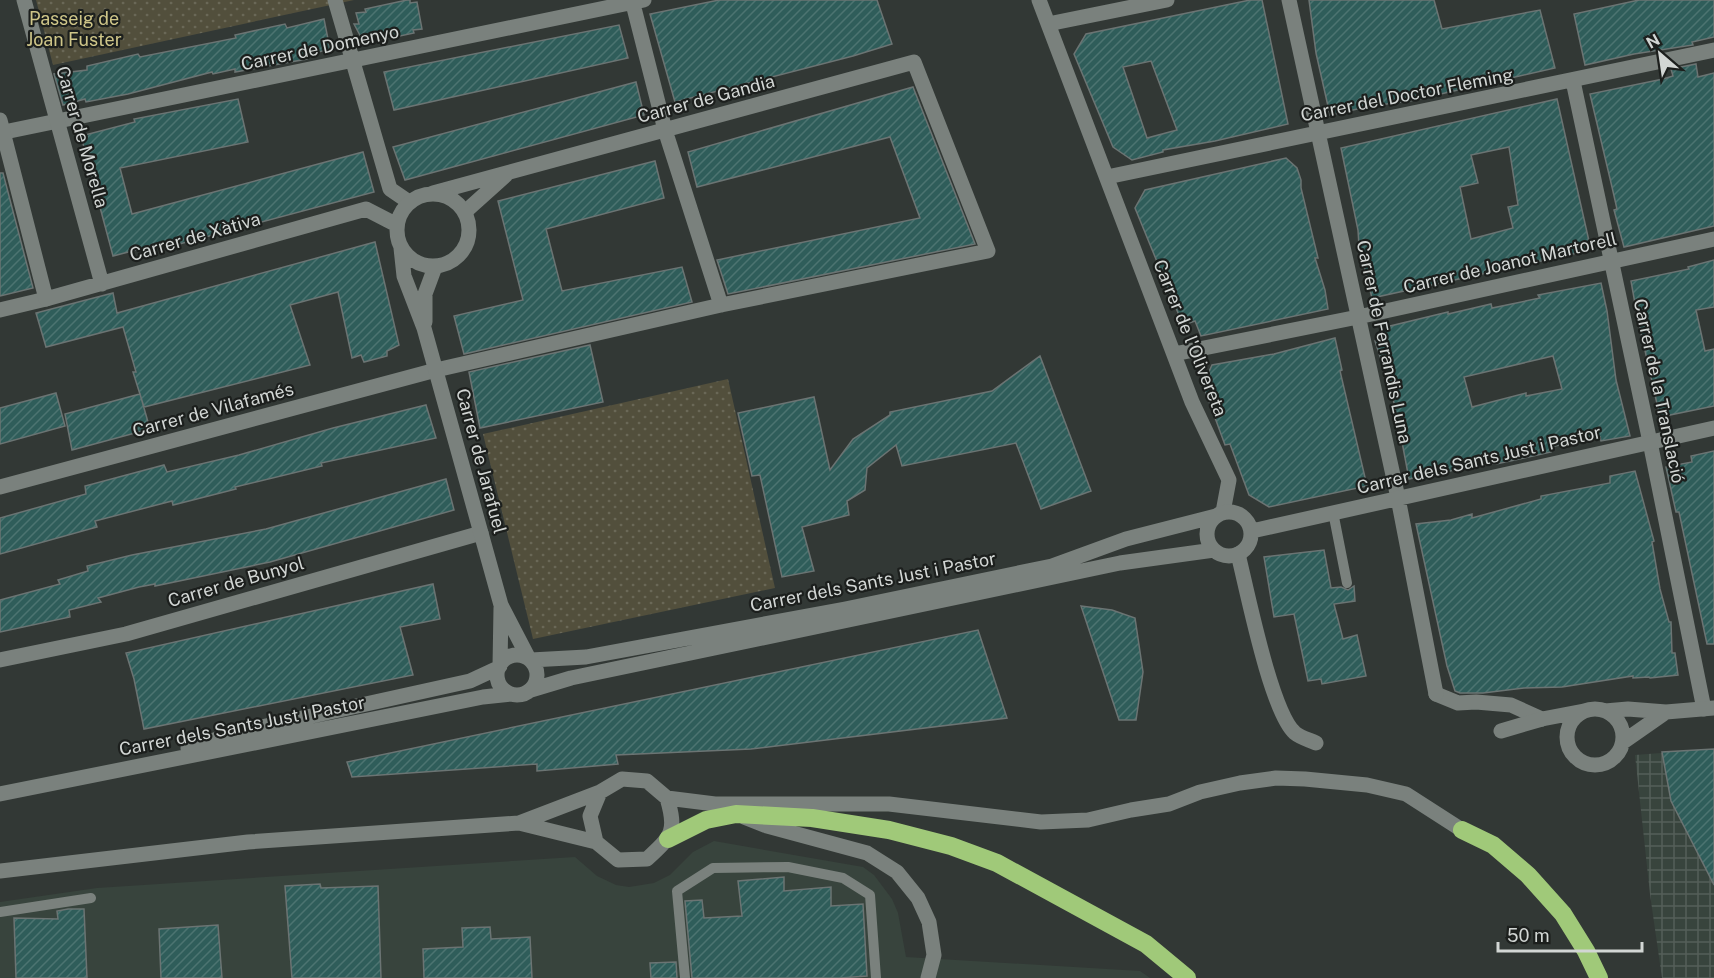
<svg xmlns="http://www.w3.org/2000/svg" width="1714" height="978" viewBox="0 0 1714 978" font-family="'Public Sans',sans-serif">
<style>
.built{fill:#38443d}
.industrial{fill:url(#industrial-grid)}
.park{fill:url(#park-dots)}
.building{fill:url(#building-hatch);stroke:#6b7473;stroke-width:1.5;fill-rule:evenodd}
.lines{fill:none;stroke-linecap:round;stroke-linejoin:round}
.lane{stroke:#7a817d;stroke-width:10}
.street{stroke:#7a817d;stroke-width:15}
.secondary{stroke:#7a817d;stroke-width:15}
.highway{stroke:#a0c979;stroke-width:18}
.labels{text-anchor:middle;stroke-width:4.5;stroke-linejoin:round;paint-order:stroke}
.park-label{font-size:18px;fill:#cfc689;stroke:#1c1f1d}
.street-label{font-size:18px;fill:#d2d6d4;stroke:#1c1f1d}
</style>
<defs>
<pattern id="industrial-grid" width="8" height="8" patternUnits="userSpaceOnUse" patternTransform="scale(1.5)"><rect width="8" height="8" fill="#38443d"/><path d="M0 4h8M4 0v8" fill="none" stroke="#545e58"/></pattern>
<pattern id="park-dots" width="8" height="8" patternUnits="userSpaceOnUse" patternTransform="scale(1.5)"><rect width="8" height="8" fill="#524f3c"/><path d="M2 2h.1M6 6h.1" fill="none" stroke="#6a6857" stroke-width="1.8" stroke-linecap="round"/></pattern>
<pattern id="building-hatch" width="6" height="6" patternUnits="userSpaceOnUse" patternTransform="scale(1.5)"><rect width="6" height="6" fill="#2f5d5a"/><path d="M-1 1l2-2M0 6l6-6M5 7l2-2" fill="none" stroke="#4c7471"/></pattern>
</defs>
<rect width="100%" height="100%" fill="#323835"/>
<path class="built" d="M714,841L863,867L874,875L892,899L898,913L906,957L1140,971L1150,978H0V902L97,888L575,857L597,876L616,885L629,887L654,883L670,875L693,852Z"/>
<path class="industrial" d="M1714,749V978H1662L1650,894L1635,755Z"/>
<path class="park" d="M36,0H354L53,65Z
M728,379L775,588L533,639L483,434Z"/>
<path class="building" d="M407,0H410V3L417,2L422,29L413,30L414,33L372,42L371,39L363,41L354,24H359L356,13L366,12L365,9Z
M719,0H877L892,44L853,56L675,102L650,14Z
M1250,0H1262L1288,124L1215,141L1163,150V152L1132,160L1113,147L1074,54L1086,34ZM1151,61L1177,130L1147,138L1123,67Z
M1309,0H1434L1442,29L1540,10L1555,68L1410,101L1371,106L1330,115L1316,53Z
M1639,0H1714V37L1692,42L1693,45L1634,54L1585,65L1574,14Z
M324,19L330,49L307,55V59L235,72V69L213,74L212,72L128,94L86,102L85,99L63,105L54,74L87,70V66L138,54L140,57L236,38L235,35L285,24L287,28Z
M619,25L628,58L394,110L384,72Z
M1696,64L1698,77L1714,73V226L1624,247L1614,210L1617,209L1612,187L1590,94L1663,79L1673,76L1671,69Z
M636,82L644,115L405,180L393,147Z
M913,87L975,244L728,294L717,260L920,218L890,137L697,187L688,152Z
M238,99L248,142L120,168L132,214L363,152L374,192L168,247L167,242L113,256L81,136L135,122L134,119Z
M1557,99L1591,250L1372,298L1359,246L1358,230L1341,148ZM1509,147L1518,205L1508,207L1513,228L1471,239L1460,187L1478,183L1471,155Z
M1286,158L1297,168L1301,180V188L1318,258H1315L1325,290L1328,309L1201,336L1195,321L1183,325L1135,208L1145,190Z
M655,161L664,198L546,229L562,291L682,267L692,302L464,354L454,316L523,300L498,201Z
M0,173H3L33,288L0,296Z
M375,242L399,345L387,351V356L364,362L361,355L352,358L338,292L290,305L310,365L144,407L133,372H136L123,327L46,347L36,313L113,293L117,313Z
M1714,260V307L1696,310L1705,351L1714,349V406L1660,417L1637,315L1631,281L1689,269L1688,267Z
M1601,283L1607,311L1616,380L1630,436L1601,441L1600,437L1550,447L1551,452L1524,458L1496,464L1468,466L1432,476L1431,474L1409,479L1399,426H1397L1395,407L1385,366H1383L1375,341L1386,327L1448,312V314L1491,304L1492,308L1540,298L1538,295ZM1553,356L1562,389L1526,396V393L1472,407L1464,377Z
M1335,338L1342,370L1340,371L1367,486L1269,507L1249,495L1230,444L1225,445L1203,385L1212,365L1274,354Z
M590,345L603,402L480,428L469,372Z
M1040,356L1091,491L1041,509L1016,443L902,466L896,445L867,468L865,490L847,501L849,515L802,527L814,571L782,577L760,475L752,476L738,413L814,397L830,470L853,439L890,415V412L992,391Z
M56,393L65,426L0,444V408Z
M140,394L150,429L72,450L65,414Z
M426,405L436,438L321,463L322,466L235,487L236,489L173,505L172,501L95,521L97,527L0,554V518L86,494L85,486L164,465L167,472L239,455L333,428Z
M1714,451V644H1707L1679,512H1676L1666,467L1692,462L1691,456Z
M1635,471L1654,541L1652,542L1660,589L1669,622H1671L1672,653H1675L1678,675L1650,678L1649,677L1633,678V676L1562,687L1524,688L1483,693H1460L1455,691L1447,666L1416,524L1451,520L1472,514V518L1541,499V496L1610,483V476Z
M446,479L454,510L270,562L155,586V584L139,587L98,598L101,602L69,610L70,617L0,632V600L60,584L58,580L88,571L87,566L132,555L266,529Z
M1324,550L1331,588L1341,587L1348,590L1354,586L1355,601L1334,604L1343,639L1357,635L1366,676L1322,684L1321,679L1308,681L1294,614L1274,617L1264,557Z
M433,584L440,619L400,627L413,675L144,729L134,679L126,653Z
M1081,606L1112,610L1135,618L1143,672L1136,720H1119Z
M978,630L1007,718L751,749L616,755L618,764L537,771V764L352,777L347,762Z
M1714,749V885L1671,801L1662,752Z
M784,877V891L831,887V906L863,904L867,976L840,978H692L685,901L702,900L704,918L742,916L738,881Z
M320,884L321,888L378,886L381,978H292L285,886Z
M68,909H84L87,978H16L14,918L58,919L57,911Z
M218,925L222,978H161L159,929Z
M490,927L491,939L530,937L532,978H424L423,949L463,947L462,928Z
M676,962L677,978H651L650,963Z"/>
<g class="lines">
<path class="lane" d="M1333,512L1347,583
M0,912L91,898
M685,978L677,891L713,868L788,867L843,878L870,895L876,978"/>
<path class="street" d="M335,0L390,189L409,202
M632,0L665,130L721,305
M1039,0L1192,402L1229,480L1223,512
M1289,0L1398,498
M1048,24L1167,0
M1573,81L1650,442L1704,709
M0,133L644,0
M1107,177L1714,50
M466,211L506,175
M0,310L46,299
M1174,354L1358,317L1714,239
M0,487L436,370L721,305L988,251L914,62L433,193
M1238,554C1247,590 1271,712 1295,733C1301,738 1310,740 1316,743
M0,660L126,634L481,533
M1436,694L1458,703L1476,702L1511,705L1542,719"/>
<path class="secondary" d="M24,0L102,284
M0,120L46,299L366,209L397,225
M397 230a36 36 0 1 1 72 0a36 36 0 1 1-72 0Z
M401,248L404,276L424,328L501,605L529,659
M425,322V294L435,267
M1398,498L1436,694
M1207 534a22 22 0 1 1 44 0a22 22 0 1 1-44 0Z
M1252,531L1714,428
M497 675a20 20 0 1 1 40 0a20 20 0 1 1-40 0Z
M531,660L586,657L845,609L1052,566L1126,539L1216,516
M500,666L501,608
M531,690L571,678L1120,563L1214,550
M1567 737a28 28 0 1 1 56 0a28 28 0 1 1-56 0Z
M1605,711L1628,709L1666,712L1714,708
M1501,731L1542,719L1584,711
M1623,742L1666,712
M188,748L244,731L470,681L498,668
M0,794L483,697L511,694
M744,817L767,826L867,853L897,872L918,898L929,922L934,955L928,978
M519,823L596,842L618,860L647,859C672,836 677,831 667,798
M596,842L590,816L600,792
M0,871L248,842L519,823L600,792L622,779L647,781L667,798L715,804H889L1041,822L1088,820L1131,810L1169,804L1200,792L1240,783L1276,778L1305,779L1367,785L1406,794L1462,830"/>
<path class="highway" d="M1462,830L1493,845L1528,875L1563,914L1586,951L1599,978
M668,839L706,820L736,814L812,818L889,830L951,846L997,863L1146,944L1187,978"/>
</g>
<g class="labels">
<g class="park-label">
<text x="74" y="25">Passeig de<tspan x="74" dy="21">Joan Fuster</tspan></text>
</g>
<g class="street-label">
<text transform="translate(320 48) rotate(-12)" y="6">Carrer de Domenyo</text>
<text transform="translate(1407 95) rotate(-11)" y="6">Carrer del Doctor Fleming</text>
<text transform="translate(706 99) rotate(-15)" y="6">Carrer de Gandia</text>
<text transform="translate(82 137) rotate(74)" y="6">Carrer de Morella</text>
<text transform="translate(195 237) rotate(-16)" y="6">Carrer de Xàtiva</text>
<text transform="translate(1510 263) rotate(-13)" y="6">Carrer de Joanot Martorell</text>
<text transform="translate(1190 338) rotate(68)" y="6">Carrer de l'Olivereta</text>
<text transform="translate(1384 342) rotate(78)" y="6">Carrer de Ferrandis Luna</text>
<text transform="translate(1659 391) rotate(78)" y="6">Carrer de la Translació</text>
<text transform="translate(213 410) rotate(-15)" y="6">Carrer de Vilafamés</text>
<text transform="translate(1479 460) rotate(-13)" y="6">Carrer dels Sants Just i Pastor</text>
<text transform="translate(481 461) rotate(75)" y="6">Carrer de Jarafuel</text>
<text transform="translate(236 582) rotate(-16)" y="6">Carrer de Bunyol</text>
<text transform="translate(873 582) rotate(-11)" y="6">Carrer dels Sants Just i Pastor</text>
<text transform="translate(242 726) rotate(-11)" y="6">Carrer dels Sants Just i Pastor</text>
</g>
</g>
<g transform="translate(1660 54) rotate(331)" stroke="#1c1f1d" stroke-width="4.5" paint-order="stroke">
<path d="M0-4.5L10 22L0 15L-10 22Z" fill="#d2d6d4"/>
<text y="-9" font-size="16" font-weight="bold" text-anchor="middle" fill="#d2d6d4">N</text>
</g>
<path d="M1498 942v9h144v-9" fill="none" stroke="#d2d6d4" stroke-width="3"/>
<text x="1507" y="942" font-size="18" fill="#d2d6d4" stroke="#1c1f1d" stroke-width="4.5" paint-order="stroke">50 m</text>
</svg>
